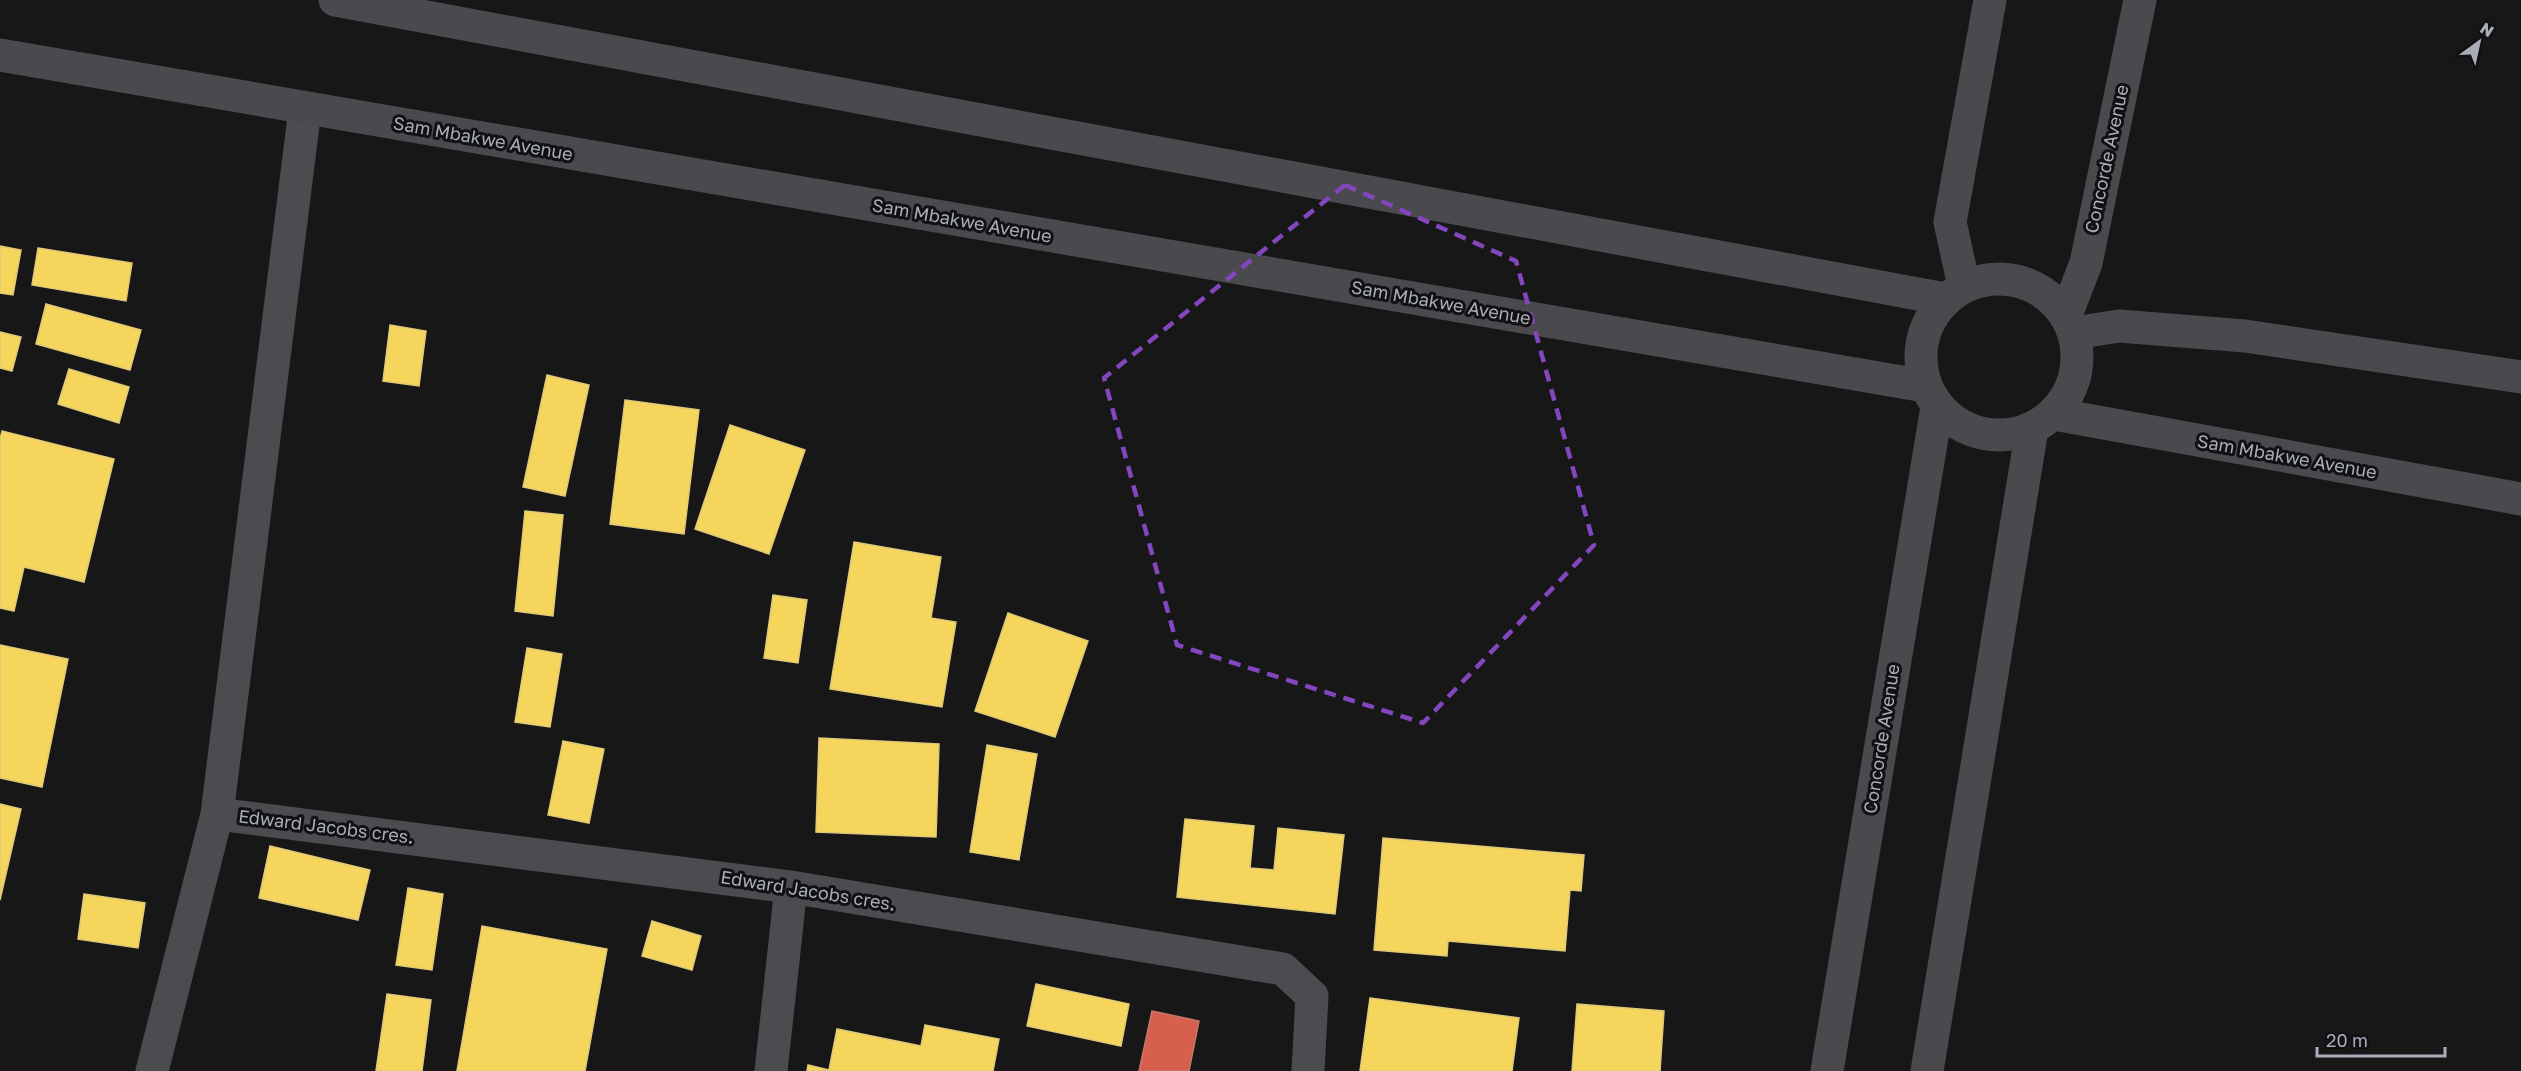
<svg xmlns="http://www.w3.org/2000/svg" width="2521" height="1071" viewBox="0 0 2521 1071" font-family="'Golos Text',sans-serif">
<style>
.homes{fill:#f6d55c;stroke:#dfc978;stroke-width:1.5}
.shops{fill:#d6604d;stroke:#c8776d;stroke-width:1.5}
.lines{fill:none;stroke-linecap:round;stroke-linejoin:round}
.street{stroke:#4b4c50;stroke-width:33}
.secondary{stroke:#4a4a4e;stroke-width:33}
.marked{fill:none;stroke:#8446be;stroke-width:4.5;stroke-dasharray:12 8;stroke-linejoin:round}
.labels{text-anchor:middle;stroke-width:6;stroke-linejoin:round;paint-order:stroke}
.street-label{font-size:18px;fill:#a8adb8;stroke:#111113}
</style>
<rect width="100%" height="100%" fill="#171717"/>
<path class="homes" d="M0,246L21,250L13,295L0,293Z
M38,248L132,263L126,301L32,285Z
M46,304L141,330L130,370L36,344Z
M390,325L426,331L419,386L383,381Z
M0,332L21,337L12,371L0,368Z
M69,369L129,387L119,423L58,404Z
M547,375L589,385L565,496L523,487Z
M625,400L699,410L684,534L610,524Z
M730,425L805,450L769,554L695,529Z
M2,431L114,459L84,582L24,567L14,611L0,608V439Z
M525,511L563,515L553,616L515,611Z
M854,542L941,557L931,618L956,622L942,707L830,689Z
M773,595L807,600L798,663L764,658Z
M1008,613L1088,641L1055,737L975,711Z
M0,645L68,659L42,787L0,778Z
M527,648L562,654L550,727L515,722Z
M819,738L939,744L936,837L816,832Z
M563,741L604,749L589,823L548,815Z
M987,745L1037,754L1019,860L970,852Z
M0,804L21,809L0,900Z
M1185,819L1254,826L1250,868L1274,870L1278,828L1344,835L1335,914L1177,897Z
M1383,838L1584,855L1581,891L1570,890L1565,951L1448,941L1447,956L1374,950Z
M270,846L370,870L358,920L259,898Z
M408,888L443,894L432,970L396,965Z
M84,894L145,903L138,948L78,939Z
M652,921L701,936L692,970L642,956Z
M482,926L607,949L585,1071H457Z
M1036,984L1129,1004L1121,1046L1027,1026Z
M387,994L431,1000L422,1071H376Z
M1370,998L1519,1018L1512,1071H1360Z
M1577,1004L1664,1011L1660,1071H1572Z
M925,1025L999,1039L993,1071H807L808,1065L829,1070L837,1029L921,1046Z"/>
<path class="shops" d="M1152,1011L1199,1021L1189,1071H1139Z"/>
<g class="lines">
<path class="street" d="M217,814L791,887L1283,969L1312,996L1308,1071
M152,1071L217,814L305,109
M771,1071L791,887"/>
<path class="secondary" d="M335,0L1945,299
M0,55L1925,386
M1921 357a78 78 0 1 1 156 0a78 78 0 1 1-156 0Z
M1964,286L1950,222L1990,0
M2066,315L2086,263L2140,0
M2074,333L2119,326L2245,336L2521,377
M2054,414L2521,499
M1827,1071L1937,407
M1927,1071L2032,429"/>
</g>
<path class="marked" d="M1345,185L1516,261L1594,545L1423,723L1177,645L1104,378Z"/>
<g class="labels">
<g class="street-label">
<text transform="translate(483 139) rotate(10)" y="6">Sam Mbakwe Avenue</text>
<text transform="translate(2107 159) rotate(-78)" y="6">Concorde Avenue</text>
<text transform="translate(962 221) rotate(10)" y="6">Sam Mbakwe Avenue</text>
<text transform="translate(1441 303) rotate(10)" y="6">Sam Mbakwe Avenue</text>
<text transform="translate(2287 457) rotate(10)" y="6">Sam Mbakwe Avenue</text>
<text transform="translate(1882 739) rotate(-81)" y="6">Concorde Avenue</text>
<text transform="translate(326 827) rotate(7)" y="6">Edward Jacobs cres.</text>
<text transform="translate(808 891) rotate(9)" y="6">Edward Jacobs cres.</text>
</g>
</g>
<g transform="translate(2479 42) rotate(33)" stroke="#111113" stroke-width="4.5" paint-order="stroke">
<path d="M0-4.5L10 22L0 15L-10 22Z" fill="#a8adb8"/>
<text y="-9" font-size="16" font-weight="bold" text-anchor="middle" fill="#a8adb8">N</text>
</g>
<path d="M2317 1047v9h128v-9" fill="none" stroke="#a8adb8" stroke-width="3"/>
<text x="2326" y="1047" font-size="18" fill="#a8adb8" stroke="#111113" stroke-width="4.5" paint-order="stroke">20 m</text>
</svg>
